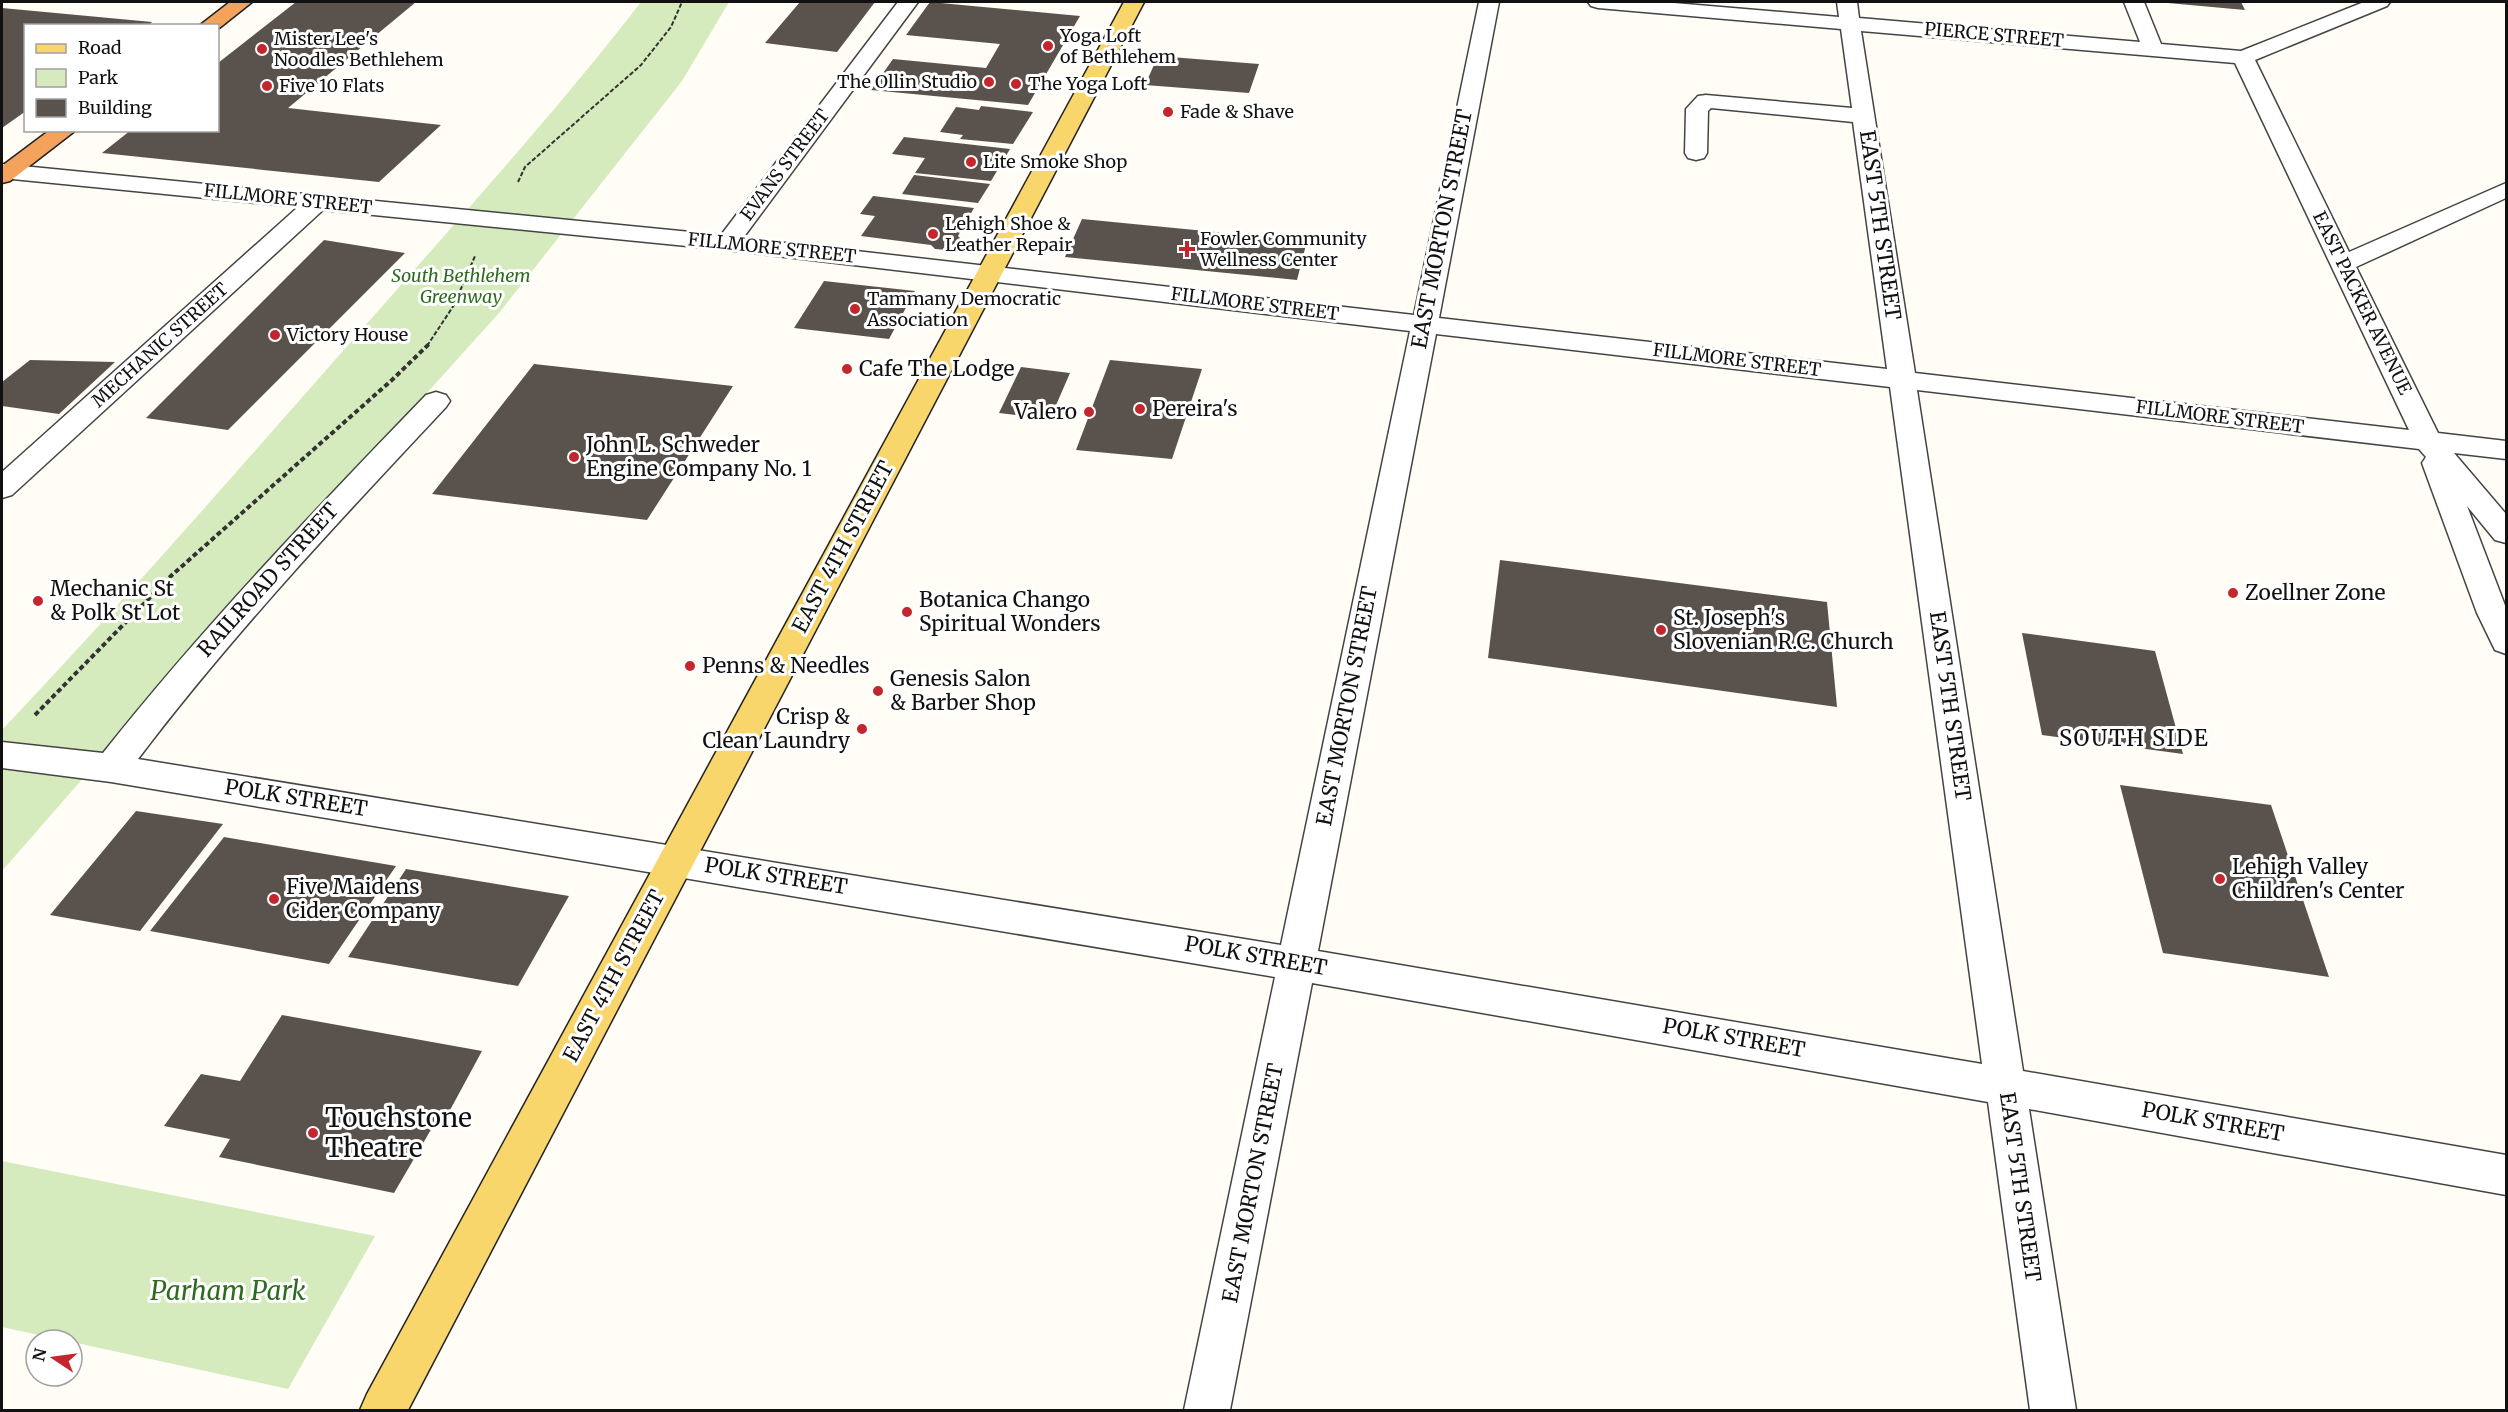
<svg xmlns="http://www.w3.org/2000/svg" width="2508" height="1412" viewBox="0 0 2508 1412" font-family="Merriweather,serif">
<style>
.green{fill:#d5ebbd}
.building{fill:#5a524d}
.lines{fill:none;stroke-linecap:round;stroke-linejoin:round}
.minor-casing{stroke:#444;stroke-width:3}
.major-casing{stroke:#222;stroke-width:3}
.highway-casing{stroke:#222;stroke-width:3}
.path-far1{stroke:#333;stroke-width:2;stroke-dasharray:4.5 2;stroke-linecap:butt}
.path{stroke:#333;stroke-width:4;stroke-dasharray:5 3;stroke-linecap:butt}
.minor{fill:#fff;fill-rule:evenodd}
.major{fill:#f9d66b;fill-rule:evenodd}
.highway{fill:#f5a25d;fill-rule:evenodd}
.poi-dot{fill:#c4262e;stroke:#fff;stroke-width:2}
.labels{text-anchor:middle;stroke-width:6;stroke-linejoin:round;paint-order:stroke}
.far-street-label{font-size:18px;fill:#111;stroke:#fff}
.far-poi-label{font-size:18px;fill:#111;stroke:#fff;text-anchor:start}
.far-park-label{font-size:18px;font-style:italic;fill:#2f6b1f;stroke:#fff}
.street-label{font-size:21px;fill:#111;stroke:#fff}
.poi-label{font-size:21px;fill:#111;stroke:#fff;text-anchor:start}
.neighbourhood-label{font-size:22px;letter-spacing:1.5px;fill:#111;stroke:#fff}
.near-poi-label{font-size:26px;fill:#111;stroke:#fff;text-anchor:start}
.near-park-label{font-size:26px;font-style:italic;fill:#2f6b1f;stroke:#fff}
</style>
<rect width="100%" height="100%" fill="#fffdf5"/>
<path class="green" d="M641,2H729L682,81L499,313L195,650L2,871V730C124,601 240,468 357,335C453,225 552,117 641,2Z
M2,1161L375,1236L288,1389L72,1342V1340H62L2,1327Z"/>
<path class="building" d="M296,2H416L288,108L441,125L379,182L102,153L131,130H218V63Z
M800,2H875L837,52L765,43Z
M930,2L1080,16L1028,105L871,90L893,59L986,68L1000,44L906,35Z
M2168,2H2241L2245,10L2168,3Z
M2,8L152,22L148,26H26V111L2,128Z
M1158,56L1259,64L1249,93L1145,85Z
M981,106L1033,112L1013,144L960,139L963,135L940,132L956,107L979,110Z
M904,137L1010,149L991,181L915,173L925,158L892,154Z
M914,175L990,184L978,203L902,194Z
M873,196L974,208L958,236L962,240L958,246L947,250L935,249L931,245L861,236L875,216L860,214Z
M1082,219L1307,241L1297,280L1065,257Z
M324,240L405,253L228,430L146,418Z
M824,281L915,291L889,339L794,328Z
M30,360L115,362L59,414L2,406V382Z
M1110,360L1202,369L1172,459L1076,450Z
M534,364L733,386L647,520L432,494Z
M1021,367L1070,373L1050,419L999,413Z
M1500,560L1827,602L1837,707L1488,658Z
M2022,633L2155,651L2183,754L2042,735Z
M2120,785L2271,805L2329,977L2163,953Z
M136,811L223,824L140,931L50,915Z
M224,837L396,866L329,964L150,931Z
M406,869L569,896L518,986L348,957Z
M282,1015L482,1051L443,1123L436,1121L394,1193L219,1157L230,1139L164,1126L201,1074L240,1081Z"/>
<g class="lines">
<g class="minor-casing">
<path id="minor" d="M898,2H918L743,238L1414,315L1479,2H1499L1439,318L1887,369L1853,122L1711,108L1708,111L1707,153L1704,158L1696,160L1688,158L1685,153L1686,109L1698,96L1706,95L1852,108L1841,29L1598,8L1591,6L1588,2H1662L1839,17L1837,2H1857L1859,18L2140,42L2124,2H2144L2161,44L2241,51L2364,2H2390L2387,6L2255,60L2349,252L2506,183V198L2356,267L2438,433L2506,441V459L2454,453L2506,514V543L2495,540L2467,506L2506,608V654L2495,650L2477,613L2422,463L2426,457L2419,449L1917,390L2023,1071L2506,1155V1195L2029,1109L2076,1410H2030L1988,1102L1312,983L1230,1410H1184L1275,977L111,782L2,768V742L103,753C203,627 314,511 426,395L436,392L446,395L450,401L446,407C339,521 232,635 138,759L1281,945L1410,331L727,250L323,210L12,495L2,498V472L298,207L2,178V164L721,235ZM1861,31L2235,63L2409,430L1915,373ZM1436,334L1890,387L1982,1064L1318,951Z"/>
</g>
<g class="major-casing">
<path id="major" d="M1124,2H1144L408,1410H360L367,1394Z"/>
</g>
<g class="highway-casing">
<path id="highway" d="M230,2H252L218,29V26H199Z
M50,130H76L10,181L2,183V166Z"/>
</g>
<path class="path-far1" d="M518,182L525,167L641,65L671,27L682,2
M427,346L454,305L475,256"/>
<path class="path" d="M35,715L172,575L393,379L429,344"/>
<use href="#minor" class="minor"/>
<use href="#major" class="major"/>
<use href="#highway" class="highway"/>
</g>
<g class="poi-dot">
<circle cx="1048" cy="46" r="6"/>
<circle cx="262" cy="49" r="6"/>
<circle cx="989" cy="82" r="6"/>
<circle cx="1016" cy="84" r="6"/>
<circle cx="267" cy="86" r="6"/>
<circle cx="1168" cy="112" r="6"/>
<circle cx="971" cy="162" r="6"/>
<circle cx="933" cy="234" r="6"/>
<path d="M1184 240h6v6h6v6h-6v6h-6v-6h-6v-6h6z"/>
<circle cx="855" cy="309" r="6"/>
<circle cx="275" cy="335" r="6"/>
<circle cx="847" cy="369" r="6"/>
<circle cx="1140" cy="409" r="6"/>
<circle cx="1089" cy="412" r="6"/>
<circle cx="574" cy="457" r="6"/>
<circle cx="2233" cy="593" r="6"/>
<circle cx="38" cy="601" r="6"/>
<circle cx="907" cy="612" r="6"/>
<circle cx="1661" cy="630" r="6"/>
<circle cx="690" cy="666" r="6"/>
<circle cx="878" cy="691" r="6"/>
<circle cx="862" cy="729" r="6"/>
<circle cx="2220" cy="879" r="6"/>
<circle cx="274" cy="899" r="6"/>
<circle cx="313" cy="1133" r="6"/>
</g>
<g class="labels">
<g class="far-street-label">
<text transform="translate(1994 35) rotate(5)" y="6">PIERCE STREET</text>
<text transform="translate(785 165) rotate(-53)" y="6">EVANS STREET</text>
<text transform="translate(288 199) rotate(6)" y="6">FILLMORE STREET</text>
<text transform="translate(772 248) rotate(6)" y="6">FILLMORE STREET</text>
<text transform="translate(2362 303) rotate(64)" y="6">EAST PACKER AVENUE</text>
<text transform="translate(1255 304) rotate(7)" y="6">FILLMORE STREET</text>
<text transform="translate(160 345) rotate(-42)" y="6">MECHANIC STREET</text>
<text transform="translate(1737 360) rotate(7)" y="6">FILLMORE STREET</text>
<text transform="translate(2220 417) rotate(7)" y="6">FILLMORE STREET</text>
</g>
<g class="far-poi-label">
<text x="1060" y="42">Yoga Loft<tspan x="1060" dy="21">of Bethlehem</tspan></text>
<text x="274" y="45">Mister Lee's<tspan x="274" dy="21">Noodles Bethlehem</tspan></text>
<text x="977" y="88" text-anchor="end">The Ollin Studio</text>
<text x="1028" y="90">The Yoga Loft</text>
<text x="279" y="92">Five 10 Flats</text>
<text x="1180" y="118">Fade &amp; Shave</text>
<text x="983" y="168">Lite Smoke Shop</text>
<text x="945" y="230">Lehigh Shoe &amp;<tspan x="945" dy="21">Leather Repair</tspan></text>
<text x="1200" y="245">Fowler Community<tspan x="1200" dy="21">Wellness Center</tspan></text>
<text x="867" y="305">Tammany Democratic<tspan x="867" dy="21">Association</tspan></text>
<text x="287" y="341">Victory House</text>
</g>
<g class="far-park-label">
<text x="461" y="282">South Bethlehem<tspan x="461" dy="21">Greenway</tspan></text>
</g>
<g class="street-label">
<text transform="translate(1880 225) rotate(82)" y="7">EAST 5TH STREET</text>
<text transform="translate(1442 229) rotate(-79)" y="7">EAST MORTON STREET</text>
<text transform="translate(843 547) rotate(-62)" y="7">EAST 4TH STREET</text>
<text transform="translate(268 580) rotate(-48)" y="7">RAILROAD STREET</text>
<text transform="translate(1347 706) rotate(-79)" y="7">EAST MORTON STREET</text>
<text transform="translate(1950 706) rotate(82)" y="7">EAST 5TH STREET</text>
<text transform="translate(296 798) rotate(9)" y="7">POLK STREET</text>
<text transform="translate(776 876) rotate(9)" y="7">POLK STREET</text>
<text transform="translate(1256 956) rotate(10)" y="7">POLK STREET</text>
<text transform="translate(614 976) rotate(-62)" y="7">EAST 4TH STREET</text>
<text transform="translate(1734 1038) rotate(10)" y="7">POLK STREET</text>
<text transform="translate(2213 1122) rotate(10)" y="7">POLK STREET</text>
<text transform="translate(1253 1183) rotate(-79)" y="7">EAST MORTON STREET</text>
<text transform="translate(2020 1187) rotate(82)" y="7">EAST 5TH STREET</text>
</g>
<g class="poi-label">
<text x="859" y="376">Cafe The Lodge</text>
<text x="1152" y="416">Pereira's</text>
<text x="1077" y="419" text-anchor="end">Valero</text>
<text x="586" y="452">John L. Schweder<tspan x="586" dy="24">Engine Company No. 1</tspan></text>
<text x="50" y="596">Mechanic St<tspan x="50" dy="24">&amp; Polk St Lot</tspan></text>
<text x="2245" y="600">Zoellner Zone</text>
<text x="919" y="607">Botanica Chango<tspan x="919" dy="24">Spiritual Wonders</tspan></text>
<text x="1673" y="625">St. Joseph's<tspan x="1673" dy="24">Slovenian R.C. Church</tspan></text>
<text x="702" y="673">Penns &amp; Needles</text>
<text x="890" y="686">Genesis Salon<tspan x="890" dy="24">&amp; Barber Shop</tspan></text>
<text x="850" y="724" text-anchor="end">Crisp &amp;<tspan x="850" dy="24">Clean Laundry</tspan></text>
<text x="2232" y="874">Lehigh Valley<tspan x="2232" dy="24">Children's Center</tspan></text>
<text x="286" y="894">Five Maidens<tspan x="286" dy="24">Cider Company</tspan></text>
</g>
<g class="neighbourhood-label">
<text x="2134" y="746">SOUTH SIDE</text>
</g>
<g class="near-poi-label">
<text x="325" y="1127">Touchstone<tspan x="325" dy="30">Theatre</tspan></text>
</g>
<g class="near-park-label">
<text x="228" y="1300">Parham Park</text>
</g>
</g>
<rect width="2508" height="1412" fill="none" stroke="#111111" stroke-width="6"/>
<rect x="24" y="24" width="195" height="108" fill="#ffffff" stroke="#a0a0a0" stroke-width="1.5"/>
<rect x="36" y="44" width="30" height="9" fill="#f9d66b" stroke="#a0a0a0" stroke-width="1.5"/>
<text x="78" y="54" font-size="18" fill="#111111">Road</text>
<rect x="36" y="69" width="30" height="18" fill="#d5ebbd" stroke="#a0a0a0" stroke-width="1.5"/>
<text x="78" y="84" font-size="18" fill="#111111">Park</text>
<rect x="36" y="99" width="30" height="18" fill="#5a524d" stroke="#a0a0a0" stroke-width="1.5"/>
<text x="78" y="114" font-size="18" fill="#111111">Building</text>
<g transform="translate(54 1358) rotate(283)"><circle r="28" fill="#ffffff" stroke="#a0a0a0" stroke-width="1.5"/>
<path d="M0-4.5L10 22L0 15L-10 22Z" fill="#c4262e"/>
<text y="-9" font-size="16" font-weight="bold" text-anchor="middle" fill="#111111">N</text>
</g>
</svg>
